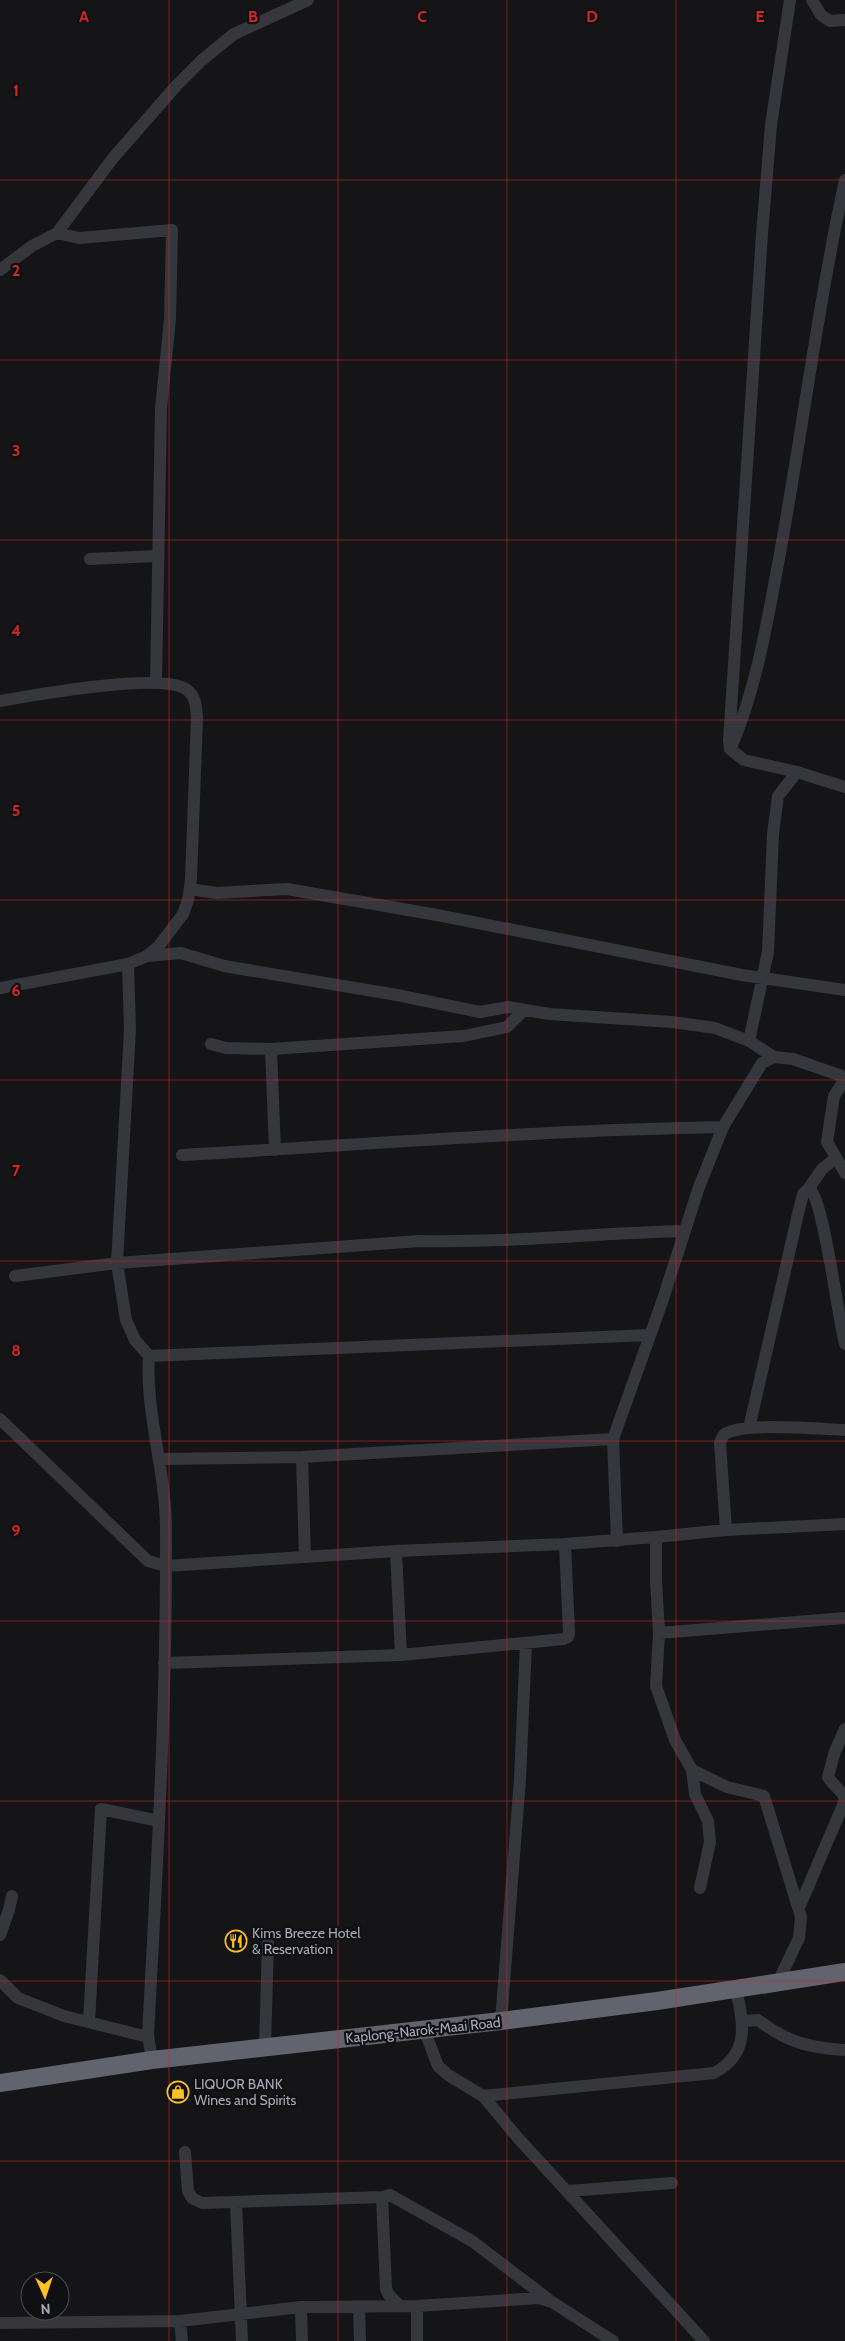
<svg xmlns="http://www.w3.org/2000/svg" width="845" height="2341" viewBox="0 0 845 2341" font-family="Cabin,sans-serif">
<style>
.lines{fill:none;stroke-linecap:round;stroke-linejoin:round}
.minor{stroke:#36373d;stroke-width:12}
.highway{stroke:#61646f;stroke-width:18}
.grid{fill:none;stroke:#d62828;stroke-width:1;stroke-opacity:0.55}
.labels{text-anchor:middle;stroke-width:4.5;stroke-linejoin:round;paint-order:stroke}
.poi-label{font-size:14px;fill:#a6abb9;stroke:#101013;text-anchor:start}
.street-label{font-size:14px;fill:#a6abb9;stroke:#101013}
.grid-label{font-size:16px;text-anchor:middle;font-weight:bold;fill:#d62828;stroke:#101013;stroke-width:4.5;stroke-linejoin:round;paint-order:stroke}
</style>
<rect width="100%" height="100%" fill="#151518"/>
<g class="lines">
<path class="minor" d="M790,0L771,125L762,234L729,741L730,749L744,760L797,772L845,787
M812,0L821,15L830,21L845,20
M57,233L79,238L172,230L170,319L161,408L156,683
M0,270L32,246L57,233L113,158L176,86L202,60L234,34L308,0
M90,559L157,556
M0,701C35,695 155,673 184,688C196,694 196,706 197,718L191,879L188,900L183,914L158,947L147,956L128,964L0,988
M732,745C757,686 767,622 779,559C802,433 818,305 845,180
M190,889L216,893L287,889L437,915L742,975L845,990
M147,956L181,953L224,966L397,995L480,1012L508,1007L549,1014L672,1022L715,1028L749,1041L774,1057
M128,964L130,1029L117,1263L126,1320L135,1340L149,1356C145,1412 166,1471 166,1529C167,1698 157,1866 148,2035L152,2060
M749,1041L768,952L773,834L778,796L797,772
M211,1044L226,1048L271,1049L464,1036L507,1027L524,1010
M271,1049L275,1150
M845,1079L834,1096L827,1142L845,1173
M182,1155C362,1145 542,1130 723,1127
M809,1188L822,1169L836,1158
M15,1276L117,1263L419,1241C508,1243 596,1233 685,1231
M149,1356L649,1335
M0,1419L148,1561L166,1566L396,1551L565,1544L656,1537V1580L659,1633L656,1686L675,1740L692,1770L695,1794L708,1821L710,1842L700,1888
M749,1428L798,1214L803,1194L809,1188C824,1199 838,1319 845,1344
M845,1430C819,1429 750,1423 729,1432C723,1434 722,1437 720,1443L726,1530L845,1524
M302,1457L305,1557
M160,1459L302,1457L613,1439
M656,1537L726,1530
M617,1541L613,1439L662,1302L699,1187L723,1127L762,1063L774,1057L793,1059L845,1077
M396,1551L401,1655
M659,1633L845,1618
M164,1663L401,1655L564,1639L568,1637L569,1633L565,1544
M692,1770L727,1787L764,1796L801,1917L799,1938L777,1984
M799,1908L843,1805L845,1798C840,1789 833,1785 828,1777L835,1751L845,1729
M0,1935L9,1910L12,1896
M0,1980L18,1998L64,2016L144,2036L148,2035
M501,2021L520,1779L526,1644
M743,2021L758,2020C787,2042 809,2048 845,2050
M89,2022L101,1809L159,1821
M424,2029L438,2066L448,2075L483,2096L518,2138L704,2341
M265,2046L268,1943
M483,2096L714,2073C750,2054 744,2023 736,1990
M185,2152L188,2191L192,2198L202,2203L382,2197L386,2289L389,2295L400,2306
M568,2191L672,2183
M382,2197L390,2195L472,2241L548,2299
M236,2203L242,2341
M417,2306V2341
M301,2307L302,2341
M359,2308L360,2341
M180,2321L182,2341
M0,2323L180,2321L301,2307L417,2306L539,2298L552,2302L613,2341"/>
<path class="highway" d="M0,2083L152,2060L501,2021L657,2001L845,1972"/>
</g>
<path class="grid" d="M169,0V2341M338,0V2341M507,0V2341M676,0V2341M0,180H845M0,360H845M0,540H845M0,720H845M0,900H845M0,1080H845M0,1261H845M0,1441H845M0,1621H845M0,1801H845M0,1981H845M0,2161H845"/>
<defs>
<g id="restaurant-ring" transform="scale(1.125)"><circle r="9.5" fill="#101013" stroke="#ffc026" stroke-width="1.5"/><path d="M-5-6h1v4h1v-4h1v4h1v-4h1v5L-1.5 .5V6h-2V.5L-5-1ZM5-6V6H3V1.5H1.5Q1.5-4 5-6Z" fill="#ffc026"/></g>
<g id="shop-ring" transform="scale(1.125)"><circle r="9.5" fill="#101013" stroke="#ffc026" stroke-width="1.5"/><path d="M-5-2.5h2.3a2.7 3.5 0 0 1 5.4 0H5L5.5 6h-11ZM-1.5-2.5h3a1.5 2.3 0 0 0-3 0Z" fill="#ffc026"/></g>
</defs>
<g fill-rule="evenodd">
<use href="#restaurant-ring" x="236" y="1941"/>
<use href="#shop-ring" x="178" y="2092"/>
</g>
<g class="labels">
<g class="poi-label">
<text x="252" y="1938">Kims Breeze Hotel<tspan x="252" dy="16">&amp; Reservation</tspan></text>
<text x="194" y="2089">LIQUOR BANK<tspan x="194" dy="16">Wines and Spirits</tspan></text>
</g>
<g class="street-label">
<text transform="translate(423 2030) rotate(-6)" y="5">Kaplong-Narok-Maai Road</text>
</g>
</g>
<g class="grid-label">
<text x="84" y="22">A</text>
<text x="253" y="22">B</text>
<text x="422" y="22">C</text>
<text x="592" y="22">D</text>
<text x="760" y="22">E</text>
<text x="16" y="96">1</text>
<text x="16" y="276">2</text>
<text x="16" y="456">3</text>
<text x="16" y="636">4</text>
<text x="16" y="816">5</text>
<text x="16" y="996">6</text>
<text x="16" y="1176">7</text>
<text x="16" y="1356">8</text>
<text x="16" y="1536">9</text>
</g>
<g transform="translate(45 2296) rotate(177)"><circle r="24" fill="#101013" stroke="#4c4e55"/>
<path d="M0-4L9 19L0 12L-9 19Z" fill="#ffc026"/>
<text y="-8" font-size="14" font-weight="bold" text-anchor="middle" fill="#a6abb9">N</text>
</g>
</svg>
